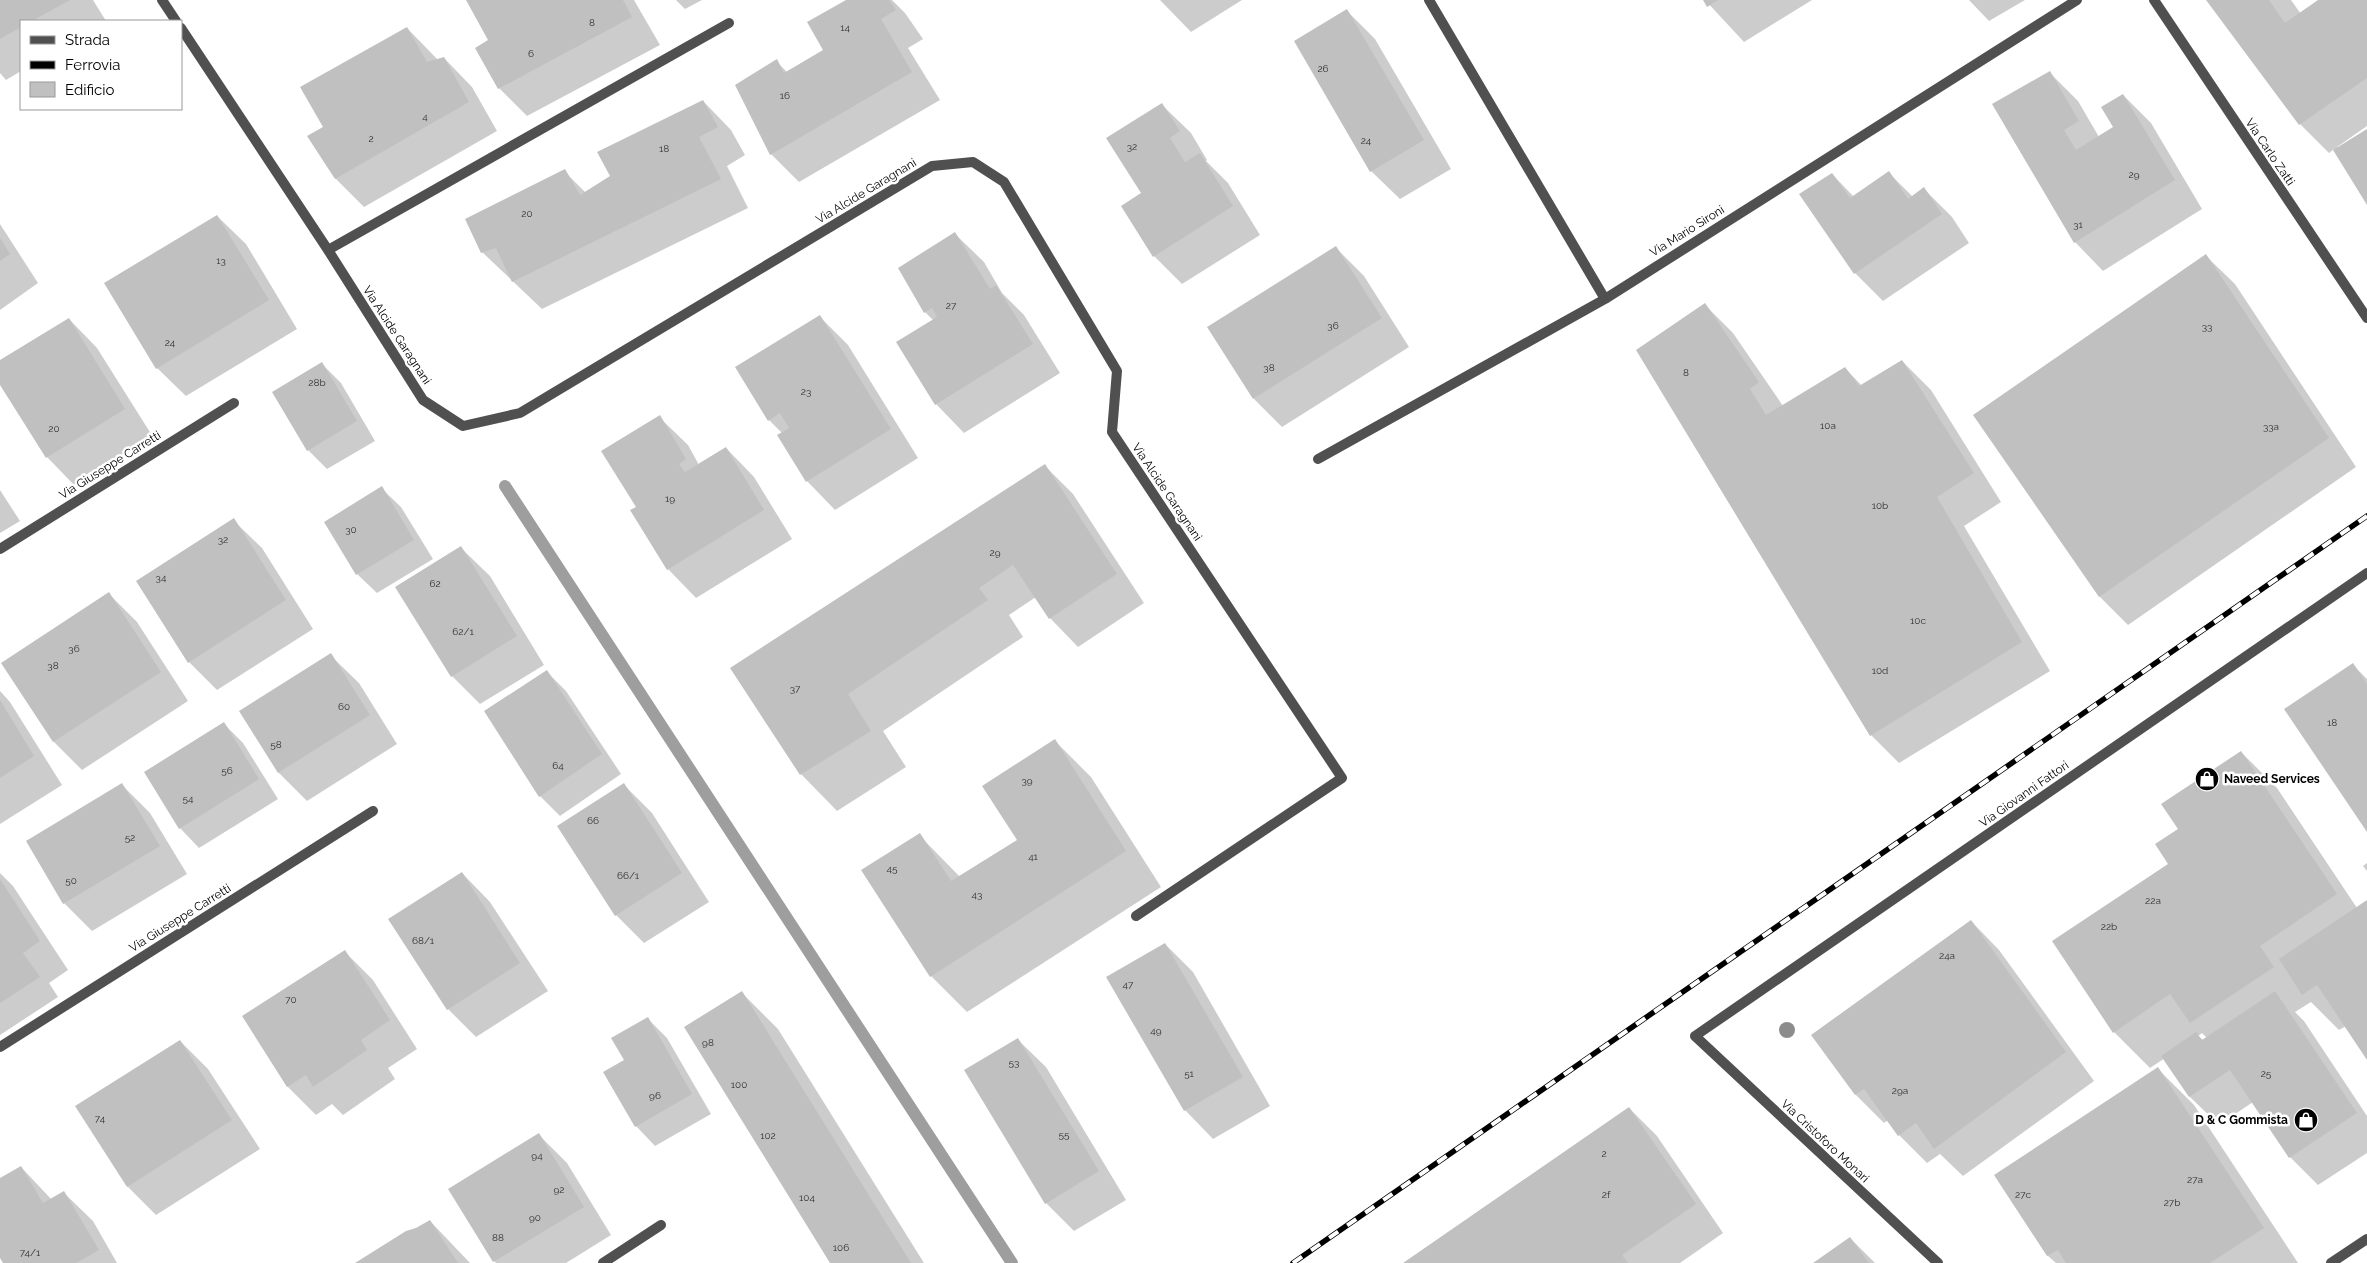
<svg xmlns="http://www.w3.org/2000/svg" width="2367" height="1263" viewBox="0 0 2367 1263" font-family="Raleway,sans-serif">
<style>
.shadow{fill:#0003;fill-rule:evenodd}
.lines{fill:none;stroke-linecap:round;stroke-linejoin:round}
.stream{stroke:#9e9e9e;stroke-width:12}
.building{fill:#c0c0c0}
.street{stroke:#505050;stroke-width:10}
.rail-casing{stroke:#000;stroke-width:5.5}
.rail{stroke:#fff;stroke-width:4;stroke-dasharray:11;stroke-linecap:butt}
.tree{fill:#8c8c8c}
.labels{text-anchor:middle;stroke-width:5;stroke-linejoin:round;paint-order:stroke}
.number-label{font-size:10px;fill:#303030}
.street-label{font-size:12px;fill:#000;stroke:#fff}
.poi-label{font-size:12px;font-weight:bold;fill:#000;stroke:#fff;text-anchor:start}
</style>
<rect width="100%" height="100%" fill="#fff"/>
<path class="shadow" d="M0,0H93L106,21H21V71L6,80L0,73Z
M467,0H634L660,45L527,116L499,88L489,40Z
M676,0H702L685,9Z
M849,0H892L905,13L923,39L908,48L940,100L799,182L771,154L776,61L787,72L825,50Z
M1160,0H1242L1191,32Z
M1705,0H1812L1744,42Z
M1969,0H2025L1989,21Z
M2207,0H2291L2301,14L2320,0H2367V126L2337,147L2338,149L2367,131V203L2334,149L2329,153L2300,124Z
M1347,11L1375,39L1451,169L1400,199L1371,171Z
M407,28L438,60L444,58L472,87L497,131L364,207L336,179L309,136L325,128Z
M2050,73L2078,101L2099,137L2115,127L2123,95L2151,123L2202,209L2103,271L2075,242Z
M703,101L731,130L745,155L727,166L748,208L542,309L482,252L564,171L586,193L612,177Z
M1162,105L1191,133L1207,160L1206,161L1228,183L1260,235L1182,284L1154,256L1143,194Z
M1889,173L1913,197L1924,189L1952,217L1969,243L1883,301L1855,273L1832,174L1854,197Z
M217,216L246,244L297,329L186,396L157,368Z
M0,224L38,283L0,310Z
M955,234L984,262L1002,293L1024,315L1060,373L964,433L936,404L934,321L925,312Z
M1336,248L1364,276L1409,347L1282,427L1254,399Z
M2206,256L2235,284L2356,467L2128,625L2099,596Z
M1705,305L1733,333L1783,406L1845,368L1862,386L1902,361L1931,390L2001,502L1964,526L2050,671L1899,763L1871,735Z
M820,317L848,345L918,458L835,510L807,481L782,433L769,420Z
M69,319L97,348L153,437L75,486L47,457L0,382V362Z
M322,364L341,383L375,441L327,469L308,450Z
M659,417L688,445L699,465L726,448L754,477L792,539L696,598L668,569L638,507Z
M1045,466L1073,494L1144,603L1078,647L1050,618L1036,597L1009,615L1023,637L883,731L906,767L837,811L801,774L732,668Z
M381,488L401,507L433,559L377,593L357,574Z
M0,490L20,521L0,533Z
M233,520L262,548L313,629L217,690L189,662Z
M461,548L490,576L544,665L480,704L452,676Z
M109,594L137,622L188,701L82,770L54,742L3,664Z
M330,655L359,683L397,744L307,801L279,773L240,712Z
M2353,665L2367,679V830Z
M547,672L566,691L621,774L560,816L540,796L486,711Z
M0,691L10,702L62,785L0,824Z
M224,724L243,743L278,799L199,848L180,828Z
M1055,741L1091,777L1161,887L967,1012L931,976L919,835L960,877L1018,840Z
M2241,752L2277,788L2357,908L2367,901V1058L2346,1026L2339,1030L2311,1002L2295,1012L2304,1021L2367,1116V1153L2318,1185L2290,1157L2253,1102L2219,1125L2190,1097L2165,1058L2150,1068L2114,1032L2180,829ZM2202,1033L2207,1038L2203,1040L2198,1036Z
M122,785L150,813L187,874L92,931L64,903Z
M624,785L652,813L709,902L644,943L616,915Z
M2367,863V871L2363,866Z
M0,873L13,886L68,970L49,983L58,997L0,1035Z
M462,873L490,902L548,991L476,1037L448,1009Z
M1971,921L1999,950L2094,1081L1963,1176L1940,1154L1927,1163L1899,1135L1888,1120L1884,1123L1856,1095L1813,1035Z
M1165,944L1193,972L1270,1106L1213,1139L1185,1110Z
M345,952L373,980L417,1049L388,1068L395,1079L343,1115L332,1104L316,1115L288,1087L243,1016Z
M742,993L778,1029L924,1263H831Z
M647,1018L667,1038L711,1114L655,1146L636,1126L625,1060Z
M1017,1039L1046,1067L1126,1200L1074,1231L1046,1203Z
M180,1041L208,1069L260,1149L156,1215L128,1187Z
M2158,1069L2194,1105L2298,1263H2056L2048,1256L1996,1176Z
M1629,1108L1657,1136L1723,1233L1680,1263H1406Z
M539,1135L567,1163L611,1235L566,1263H496L494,1261Z
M21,1167L52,1200L64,1193L93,1221L117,1263H4L0,1256V1180Z
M430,1221L470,1263H357L417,1230Z
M1850,1238L1875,1263H1815Z"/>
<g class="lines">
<path class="stream" d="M505,486L1012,1263"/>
</g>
<path class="building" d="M0,0H70L32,21H21V27L0,39Z
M466,0H623L632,17L498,89L475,48L488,40Z
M846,0H889L896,10L881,19L912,72L770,155L735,85L777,59L784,73L823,50L807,22Z
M1703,0H1718L1707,7Z
M2206,0H2269L2285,23L2318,0H2367V78L2299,125Z
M1347,9L1424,140L1370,172L1294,41Z
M407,27L427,62L444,57L469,102L335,179L307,136L323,127L300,87Z
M2050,71L2079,121L2064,130L2076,150L2113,127L2101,107L2123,94L2175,180L2074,243L1992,104Z
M703,100L718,127L699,137L721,179L512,282L496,248L481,253L465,219L565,169L580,195L610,176L597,152Z
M1162,103L1180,131L1170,138L1185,162L1200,153L1233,206L1153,257L1121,206L1141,193L1106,138Z
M2367,129V205L2333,150Z
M1889,171L1908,199L1924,187L1942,214L1854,274L1799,194L1832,173L1850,198Z
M217,215L269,300L156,369L104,283Z
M955,232L990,289L996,285L1033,344L935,405L896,342L937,317L932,308L924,313L898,268Z
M0,238L10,254L0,261Z
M1336,246L1382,318L1253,399L1207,327Z
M2206,254L2329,438L2099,597L1973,415Z
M1705,303L1759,382L1750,389L1766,415L1845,367L1859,386L1902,360L1974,473L1937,497L2022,642L1870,736L1636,350Z
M820,315L891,429L806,482L777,435L789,428L780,413L768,421L735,367Z
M69,318L125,409L46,458L0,385V360Z
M322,362L357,421L307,451L272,392Z
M660,415L686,459L679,464L685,472L726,447L764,510L667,570L630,510L636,507L601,451Z
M1045,464L1117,574L1049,619L1013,565L979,588L988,600L848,694L871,731L800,775L730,668Z
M382,486L414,540L356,575L324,522Z
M234,518L286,600L188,663L136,581Z
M461,546L517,636L451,677L395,587Z
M109,592L161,672L53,742L1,663Z
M331,653L370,715L278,773L239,711Z
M2353,663L2367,684V832L2284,709Z
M547,670L602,754L539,797L484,711Z
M0,700L34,756L0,778Z
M224,722L259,779L179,829L144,772Z
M1055,739L1126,851L930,977L861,870L920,833L951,881L1017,840L982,786Z
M2241,751L2337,894L2260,946L2274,967L2190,1023L2170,994L2113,1033L2052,941L2168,864L2155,844L2178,829L2161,804Z
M122,783L160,846L63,904L26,841Z
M624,783L682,873L615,916L557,826Z
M462,872L520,963L447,1010L388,919Z
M0,879L40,941L23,953L40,977L0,1003Z
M2367,900V1060L2317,985L2302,995L2279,959Z
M1971,920L2066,1052L1934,1149L1916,1123L1898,1136L1864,1089L1855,1095L1811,1035Z
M1165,943L1243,1077L1184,1111L1106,977Z
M345,950L390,1020L361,1040L367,1050L313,1087L306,1075L287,1087L242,1016Z
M742,991L911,1263H830L684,1027Z
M2275,991L2357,1113L2289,1158L2230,1070L2189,1097L2161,1056L2196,1032L2202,1040Z
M648,1017L692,1094L635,1127L603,1072L624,1060L611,1038Z
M1018,1038L1099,1171L1045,1204L964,1070Z
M180,1040L232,1120L127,1187L75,1106Z
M2158,1067L2264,1228L2210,1263H2066L2058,1250L2047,1256L1994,1175Z
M1629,1107L1696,1204L1622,1255L1628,1263H1403Z
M539,1133L584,1207L493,1262L448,1189Z
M21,1166L43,1203L64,1191L99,1250L76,1263H3L0,1258V1178Z
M430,1220L458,1263H355L406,1231L416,1228Z
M1850,1237L1869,1263H1813Z"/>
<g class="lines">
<path class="street" d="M162,0L176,21
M1429,0L1605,299L2077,0
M2154,0L2367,318
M181,28L328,250L729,23
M328,250L423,400L463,426L520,413L932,166L973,162L1004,182L1117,371L1112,432L1342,778L1136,916
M1318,459L1605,299
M0,549L234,403
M0,1047L373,811
M603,1263L661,1225
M1938,1263L1695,1036L2367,573
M2331,1263L2367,1239"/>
<g class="rail-casing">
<path id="rail" d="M1293,1263L2367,516"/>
</g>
<use href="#rail" class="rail"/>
</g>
<circle class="tree" cx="1787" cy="1030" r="8"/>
<defs>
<g id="shop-disc" transform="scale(1.25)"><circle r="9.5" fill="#000" stroke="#fff"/><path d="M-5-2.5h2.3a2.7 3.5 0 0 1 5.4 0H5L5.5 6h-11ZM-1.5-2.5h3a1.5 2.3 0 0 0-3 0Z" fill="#fff"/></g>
</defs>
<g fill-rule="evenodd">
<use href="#shop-disc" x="2207" y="779"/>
<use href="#shop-disc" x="2306" y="1120"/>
</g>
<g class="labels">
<g class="number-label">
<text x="592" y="26">8</text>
<text x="845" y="31">14</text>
<text x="531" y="57">6</text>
<text x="1323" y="72">26</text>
<text x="785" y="99">16</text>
<text x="425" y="120">4</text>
<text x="371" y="142">2</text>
<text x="1366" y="144">24</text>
<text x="1132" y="150">32</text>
<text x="664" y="152">18</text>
<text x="2134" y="178">29</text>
<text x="527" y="217">20</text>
<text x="2078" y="228">31</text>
<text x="221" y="264">13</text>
<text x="951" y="309">27</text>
<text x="1333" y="329">36</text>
<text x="2207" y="330">33</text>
<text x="170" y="346">24</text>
<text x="1269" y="371">38</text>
<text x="1686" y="376">8</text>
<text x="317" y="386">28b</text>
<text x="806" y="395">23</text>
<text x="1828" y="429">10a</text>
<text x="2271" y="430">33a</text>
<text x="54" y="432">20</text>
<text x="670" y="502">19</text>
<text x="1880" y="509">10b</text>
<text x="351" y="533">30</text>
<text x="223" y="543">32</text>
<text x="995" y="556">29</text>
<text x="161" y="581">34</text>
<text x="435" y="587">62</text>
<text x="1918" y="624">10c</text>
<text x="463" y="635">62/1</text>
<text x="74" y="652">36</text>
<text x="53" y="669">38</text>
<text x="1880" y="674">10d</text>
<text x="795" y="692">37</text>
<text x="344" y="710">60</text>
<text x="2332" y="726">18</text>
<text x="276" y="748">58</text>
<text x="558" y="769">64</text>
<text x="227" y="774">56</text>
<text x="1027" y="784">39</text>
<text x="188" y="802">54</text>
<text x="593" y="824">66</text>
<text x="130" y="841">52</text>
<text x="1033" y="860">41</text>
<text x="892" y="872">45</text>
<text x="628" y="879">66/1</text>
<text x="71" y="884">50</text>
<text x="977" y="898">43</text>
<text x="2153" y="904">22a</text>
<text x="2109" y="930">22b</text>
<text x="423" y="944">68/1</text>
<text x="1947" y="959">24a</text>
<text x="1128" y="988">47</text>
<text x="291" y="1003">70</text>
<text x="1156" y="1034">49</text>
<text x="708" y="1046">98</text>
<text x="1014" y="1066">53</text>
<text x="1189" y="1077">51</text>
<text x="2266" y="1077">25</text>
<text x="739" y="1088">100</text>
<text x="1900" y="1094">29a</text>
<text x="655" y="1099">96</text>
<text x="100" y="1122">74</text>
<text x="1064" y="1138">55</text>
<text x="768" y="1139">102</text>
<text x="1604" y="1157">2</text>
<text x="537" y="1159">94</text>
<text x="2195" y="1183">27a</text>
<text x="559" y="1193">92</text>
<text x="1606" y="1198">2f</text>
<text x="2023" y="1198">27c</text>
<text x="807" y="1201">104</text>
<text x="2172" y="1206">27b</text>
<text x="535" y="1221">90</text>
<text x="498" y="1241">88</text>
<text x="841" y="1251">106</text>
<text x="30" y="1256">74/1</text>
</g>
<g class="street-label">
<text transform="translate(2270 152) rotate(56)" y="4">Via Carlo Zatti</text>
<text transform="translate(866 191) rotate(-31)" y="4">Via Alcide Garagnani</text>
<text transform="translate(1687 231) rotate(-32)" y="4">Via Mario Sironi</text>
<text transform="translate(397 335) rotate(57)" y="4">Via Alcide Garagnani</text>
<text transform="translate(110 465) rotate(-32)" y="4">Via Giuseppe Carretti</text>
<text transform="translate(1167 492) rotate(56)" y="4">Via Alcide Garagnani</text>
<text transform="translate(2024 794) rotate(-35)" y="4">Via Giovanni Fattori</text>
<text transform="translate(180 918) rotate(-32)" y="4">Via Giuseppe Carretti</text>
<text transform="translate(1825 1141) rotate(43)" y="4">Via Cristoforo Monari</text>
</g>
<g class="poi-label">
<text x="2224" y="783">Naveed Services</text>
<text x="2288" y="1124" text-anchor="end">D &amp; C Gommista</text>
</g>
</g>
<rect x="20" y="20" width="162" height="90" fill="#ffffff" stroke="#999999"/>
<rect x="30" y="36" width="25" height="8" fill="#505050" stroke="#999999"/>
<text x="65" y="45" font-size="15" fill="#000000">Strada</text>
<rect x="30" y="61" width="25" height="8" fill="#000000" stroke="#999999"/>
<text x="65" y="70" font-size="15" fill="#000000">Ferrovia</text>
<rect x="30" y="82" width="25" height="15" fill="#c0c0c0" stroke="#999999"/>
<text x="65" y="95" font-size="15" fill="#000000">Edificio</text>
</svg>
